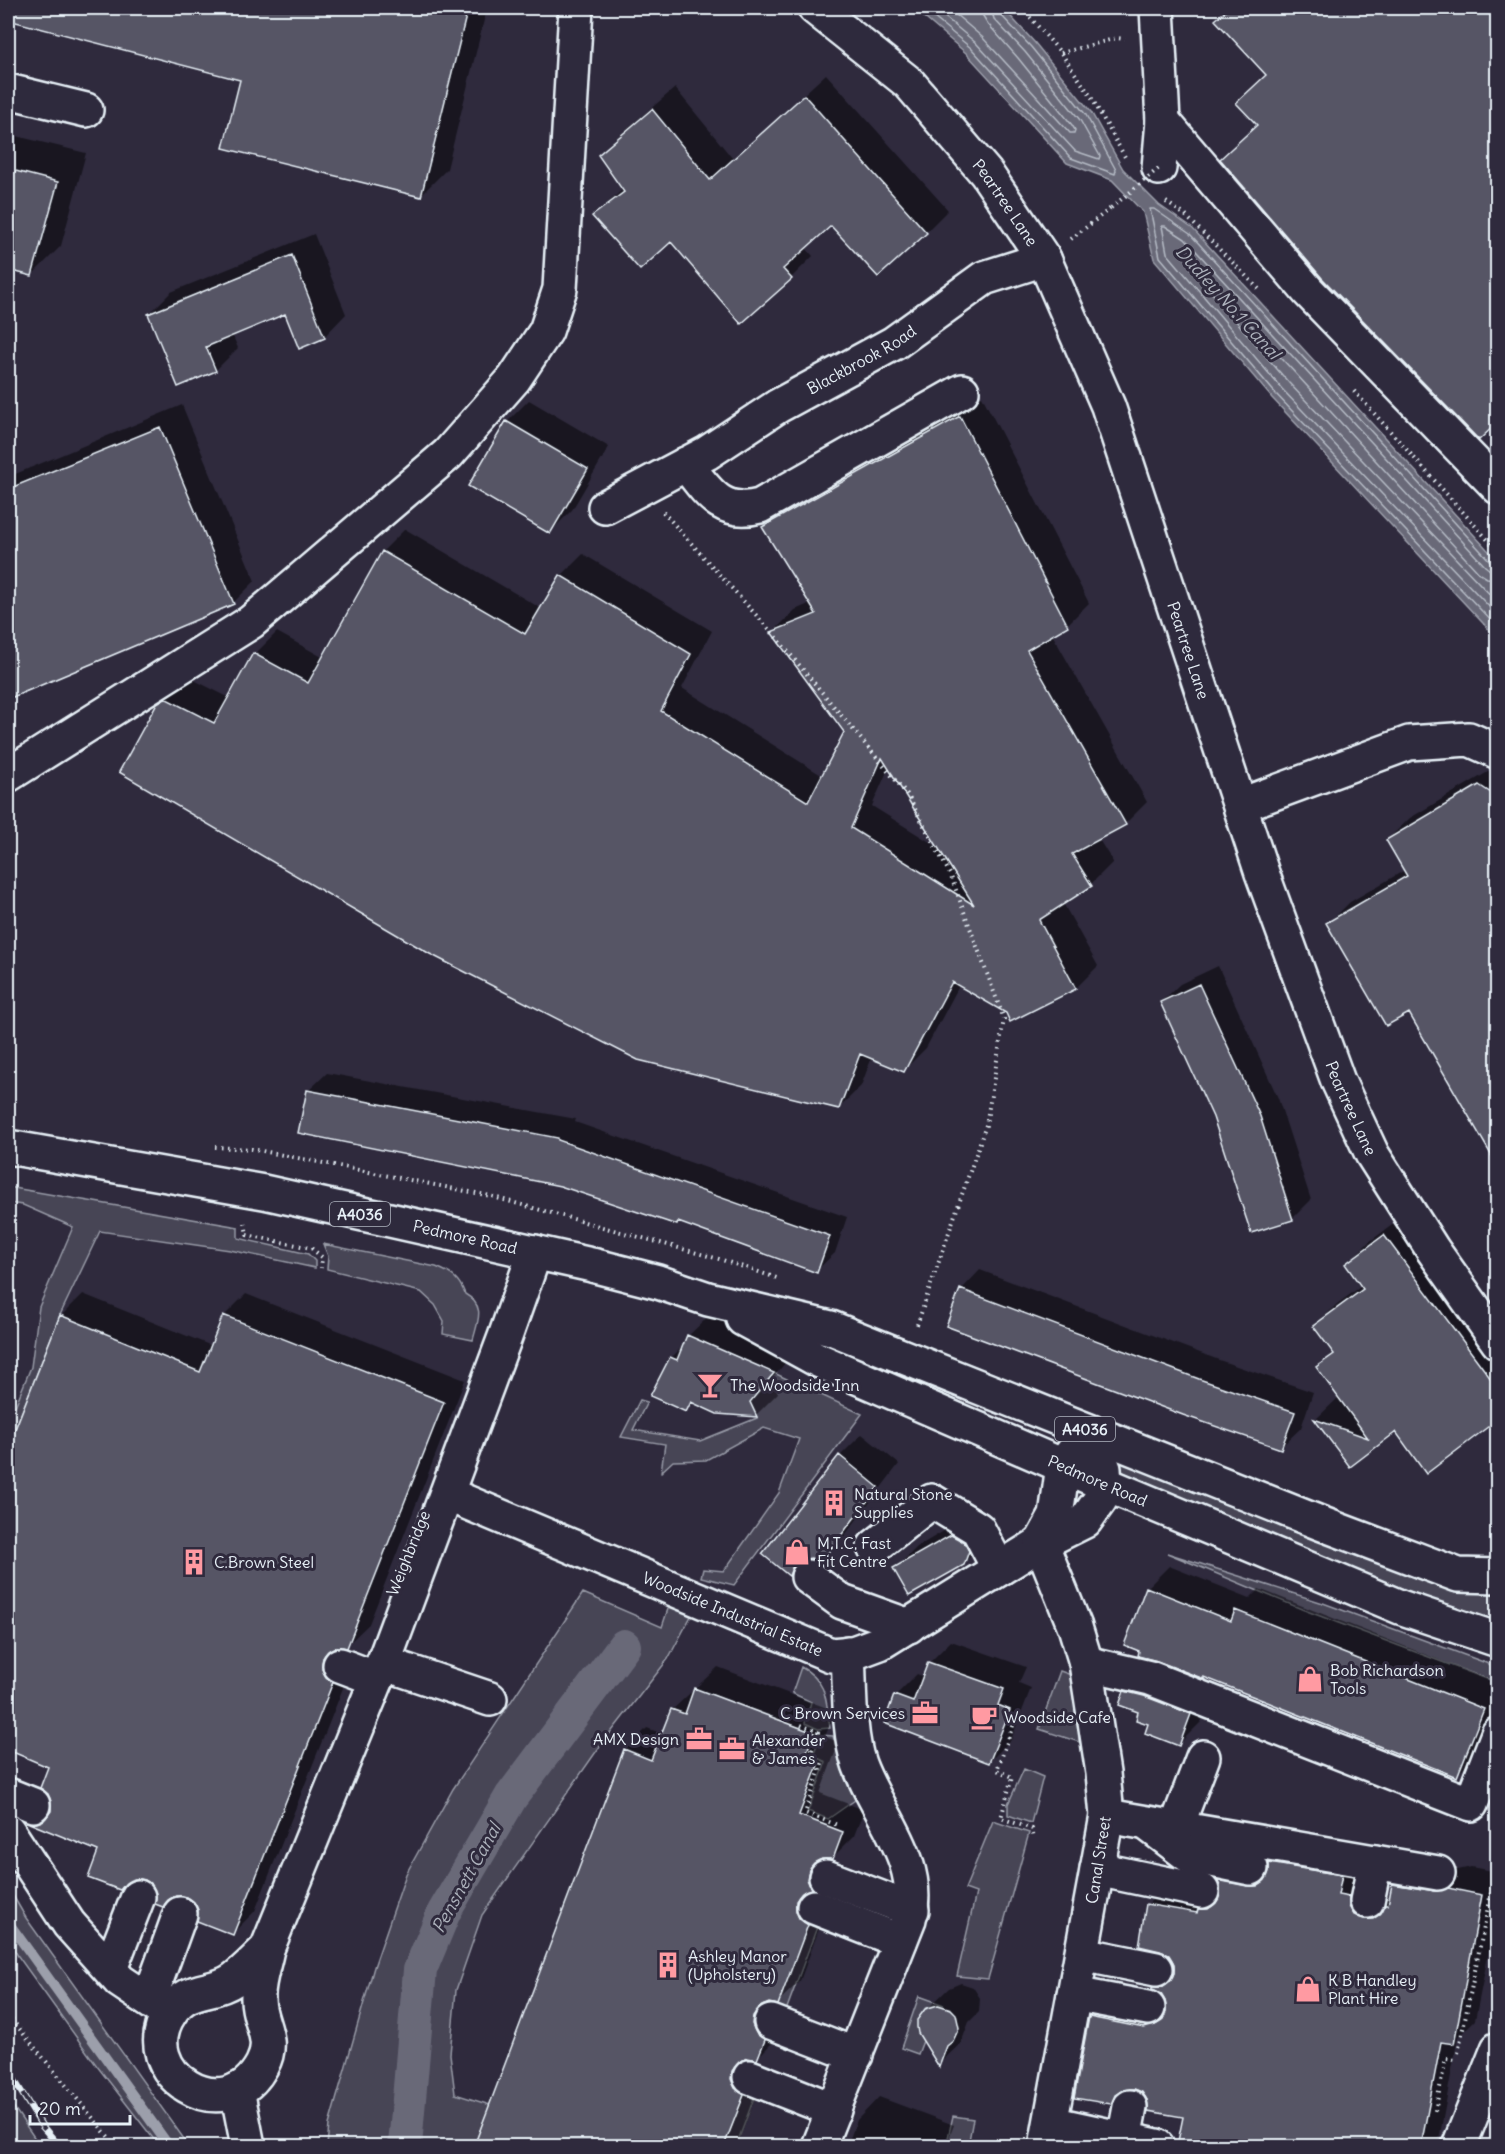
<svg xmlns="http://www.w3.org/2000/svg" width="1505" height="2154" font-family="Delius,sans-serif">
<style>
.green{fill:#464455;stroke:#979aa6;stroke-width:1.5}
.water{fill:#696978;stroke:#9c9fab;stroke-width:1.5}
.shadow{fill:#0007;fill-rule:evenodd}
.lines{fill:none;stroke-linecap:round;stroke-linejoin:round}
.shore{stroke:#b5bbc5;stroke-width:1.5}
.stream{stroke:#9c9fab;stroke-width:10}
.canal{stroke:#696978;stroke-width:34}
.building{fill:#575565;stroke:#e8f1f8;stroke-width:1.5;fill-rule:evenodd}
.minor-casing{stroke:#e8f1f8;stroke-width:38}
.highway-casing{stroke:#e8f1f8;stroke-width:38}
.path{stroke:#e8f1f8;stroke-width:4;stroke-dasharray:1.5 4.5;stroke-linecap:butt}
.minor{stroke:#2f2a3d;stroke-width:33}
.highway{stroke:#2f2a3d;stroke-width:33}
.rail-casing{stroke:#e8f1f8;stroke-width:7}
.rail{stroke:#2f2a3d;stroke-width:4.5;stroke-dasharray:14;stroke-linecap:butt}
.path-bridge{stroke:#e8f1f8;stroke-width:4;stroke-dasharray:1.5 4.5;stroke-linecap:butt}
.labels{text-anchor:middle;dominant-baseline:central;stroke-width:6;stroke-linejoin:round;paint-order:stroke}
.shield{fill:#2f2a3d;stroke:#b0b5c0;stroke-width:1.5}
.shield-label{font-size:15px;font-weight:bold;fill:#e8f1f8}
.street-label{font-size:16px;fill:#e8f1f8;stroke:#2f2a3d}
.poi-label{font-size:16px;fill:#e8f1f8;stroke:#2f2a3d;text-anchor:start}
.water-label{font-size:18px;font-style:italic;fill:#afb4be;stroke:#2f2a3d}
</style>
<rect width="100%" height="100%" fill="#2f2a3d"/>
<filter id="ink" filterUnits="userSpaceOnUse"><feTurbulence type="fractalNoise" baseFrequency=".0167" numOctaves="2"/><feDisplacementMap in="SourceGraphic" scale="12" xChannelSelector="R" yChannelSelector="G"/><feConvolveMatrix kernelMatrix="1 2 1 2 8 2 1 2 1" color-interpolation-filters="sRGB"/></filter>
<g filter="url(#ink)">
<path class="green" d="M8,1187l230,40v11l70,16 7,7v7l-85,-18 -130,-19 -40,84 -52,132v-38h6l17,-42 8,-60 34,-80 -50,-22 -15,-2z
M323,1244l113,23c15,6 23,11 29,27 21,12 13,26 8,46l-30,-6 1,-13 -9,-16 -14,-13 -94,-23 1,-13z
M774,1373l88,41 -128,171 -33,-8 2,-8 21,2 55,-78 20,-54 -35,-11 -58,32 -33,1 -12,11 4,-28 -44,-7 19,-37 7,2 -14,28 67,11 57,-23 -7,-16z
M1114,1460l9,1 335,125 39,9v26l-37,-10 -171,-67 -175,-76z
M1167,1553l156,50 163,60 11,8v10l-10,-2 -183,-69z
M583,1593l79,34 8,-24 21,13 -23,43 -70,90 -116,166 -26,75 -6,64 5,40 35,11 -16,41h-147l2,-21 45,-158 32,-93 47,-85z
M801,1667c27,15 25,33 29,61l-12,1 -13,-6 6,-21 -19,-9z
M1060,1671l14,5 5,66 -40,-13z
M820,1735l13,1 12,43 10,21 -27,19 -20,-8 18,-49 -13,-6z
M1024,1769l19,8 -12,46 -23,-8v-11z
M993,1821l36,12 -41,146 -31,-3 19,-83 -11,-4z
M8,1887l18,31 163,228h-30l-62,-80 -79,-110 -10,-17z
M808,1924l9,3 -34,92 -9,-4z
M919,1996l25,9c-22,-2 -33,17 -21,36l-5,13 -17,-6z
M747,2087l10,3 -21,56h-12z
M8,2099l32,47h-32z
M953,2116l20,3 -5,27h-22z"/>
<path class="water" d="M913,8h90l32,35 56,69 32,57 36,36 34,24 304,331v78l-225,-240 -118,-139 -11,-47 -31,-32 -45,-17 -101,-110z"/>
<path class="shadow" d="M8,8h479l-40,161 -26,26 -180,-116 -233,-61z
M1230,8h268v413l-19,17 -221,-314 9,-50 -50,-54z
M826,74l122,136 -22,22 -94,-8 -27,23 8,9 -22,22 -197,-62 29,-27 -23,-34 22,-22 53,-45 58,71z
M8,134l78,19 -25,93 -29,29 -24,-7z
M314,234l32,80 -22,23 -24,10 -14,-34 -54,21 6,14 -22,22 -67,-56 22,-22z
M982,396l107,207 -22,22 -15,9 95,168 -22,22 -27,14 15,24 -22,22 -28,19 35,63 -22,22 -66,32 -3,-8 -47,-28 -34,64 -22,22 -32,-13 -11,29 -22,22 -681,-404 30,-27 42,21 25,-44 22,-22 47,26 59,-107 22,-22 137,80 19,-33 22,-22 129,77 -30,57 141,88 23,-44 -73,-100 22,-22 16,-7 -47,-76 22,-22zM889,767l52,82 -69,-43z
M529,400l80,47 -37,63 -22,22 -43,-110z
M182,405l73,176 -22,22 -225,95v-221z
M1498,766v396l-89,-151 -81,-87 22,-22 55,-32 -18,-30 23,-22z
M1218,966l60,132 33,102 -18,18 -41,14 -38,-116 -53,-114 19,-18z
M327,1073l249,46 -1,3 272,95 -12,36 -19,18 -137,-50 -2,3 -369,-133z
M1407,1214l91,121v84l-71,52 -31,-41 -46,35 -34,-46 22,-21 4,2 -24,-33 16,-15 -19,-26 22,-22 26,-19 -16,-21 22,-22z
M980,1270l239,90 94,32 -12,36 -20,19 -320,-157z
M83,1294l129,52 12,-30 22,-22 219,86 -96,244 -23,22h-3l5,9 6,5 -99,251 -22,22 -33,-23 -5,-10 -8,-5 -29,-2 -5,-9 -53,-34 -69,-28 22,-21 -3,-35 -42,-17v-298l53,-135z
M711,1314l84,37 -23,28 6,14 -22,22 -39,-2 -23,-11 -8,8 -15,-52 14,-14 3,-8z
M862,1434l37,30 -57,75 -22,22 -9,-4 -5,1 -17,16 51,-118z
M974,1513l11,28 -22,23 -68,5 22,-22zM970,1544l2,1 -3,9h-3z
M1169,1566l81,32 9,-9 239,94v23l-19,47 -22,22 -310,-187z
M951,1641l75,26 -7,16 12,5 -20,52 -22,22 -94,-66 22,-22 7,3 5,-14z
M718,1667l117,44 -10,26 14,5 -19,51 44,17 -10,26 -22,22h-3l4,7 -16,23 4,8 8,6 -29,79 -23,22h-3l4,8 1,25 -22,22h-4l4,8 8,6 -28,74h-262l150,-396 22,-22 16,6 9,-24z
M1148,1670l64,22 -11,30 -22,22 -29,-20 -25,-32z
M1292,1842l71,12 13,39 11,5h4l2,-13 22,-22 43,7 13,-3 27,5v33l-23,115 -17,17 -19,103 -7,6h-254l7,-30 -36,-15 -5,-9 -11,-5 -7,1 -15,15 -21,-85 22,-22 55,11 -5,-14 -8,-5 21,-22 -27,-62 22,-22 48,9 4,-3 -4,-8 22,-21 31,6z
M961,1983l12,4 7,11 -1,14 -10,10 -8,21 -22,21 -13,-54 23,-22z
M879,2097l75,28 -8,21h-99l10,-26z"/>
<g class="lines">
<path class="shore" d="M922,8l49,40 100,110 44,16 1,-4 -30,-55 -55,-68 -31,-33 -1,-6
M934,8l42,35 99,108 24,8 1,-3 -20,-36 -55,-68 -31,-33 -3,-11
M948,8l34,29 88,96h4l1,-3 -3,-5 -54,-67 -30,-34 -5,-8 -1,-8
M1498,564l-8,-3 -300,-327 -36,-25h-4l10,48 116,137 222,234
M1498,571l-8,-1 -5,-4 -300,-327 -20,-13h-3l5,27 115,136 216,227
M1498,580l-11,-2 -8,-5 -285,-310h-4v4l99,116 209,220"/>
<path class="stream" d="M8,1922l161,224"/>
<path class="canal" d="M405,2146l15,-176 24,-58 67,-115 113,-151"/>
</g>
<path class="building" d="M8,8h460l-47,189 -198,-49 17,-68 -232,-60z
M1229,8h268v415l-18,17 -157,-162 -102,-119 37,-34 -21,-22 30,-28 -51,-55z
M804,95l123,138 -49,44 -47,-51 -48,43 9,10 -51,45 -70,-82 -31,28 -48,-54 32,-24 -26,-37 54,-46 58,71z
M8,169l50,13 -26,94 -24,-6z
M292,255l33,83 -26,11 -14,-35 -79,33 10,24 -38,16 -30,-73z
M960,416l108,210 -41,24 99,175 -54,29 20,32 -53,34 37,69 -66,33 -4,-9 -54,-31 -48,90 -44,-18 -21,55 -201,-49 -208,-106 -311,-182 38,-69 8,-5 49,25 39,-70 55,30 74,-132 143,83 35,-59 131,79 -30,57 147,91 36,-70 -73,-100 45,-18 -54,-87zM882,758l92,147 -123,-77z
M506,421l82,48 -38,65 -82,-48z
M160,427l74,177 -226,95v-210z
M1479,785l18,12v368l-88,-152 -23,13 -60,-103 81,-47 -21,-36z
M1199,984l61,132 33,104 -42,13 -38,-116 -53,-115z
M307,1090l251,48v2l272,96 -13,37 -139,-51 -1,3 -117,-39 -262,-53z
M1384,1235l113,152v33l-71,54 -30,-42 -46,35 -36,-48 54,19 -52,-71 18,-13 -21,-28 50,-37 -18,-25z
M960,1289l239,90 96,33 -14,37 -98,-34 -237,-89z
M60,1315l140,57 23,-57 221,87 -97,246 -11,-1 -8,4 -5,7 -1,11 4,8 7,5 -100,253 -36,-14 1,-11 -4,-8 -7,-5 -11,-1 -8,4 -5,7 -8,-3 1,-10 -4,-9 -7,-5 -10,-1 -9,4 -6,7 -32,-12 10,-27 -69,-28h7l8,-3 7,-9v-9l-3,-8 -8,-6 8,-21 -40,-17v-303z
M687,1335l87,38 -24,29 7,15 -40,-3 -26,-12 -5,10 -36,-16 20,-39 7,3z
M839,1455l39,32 -58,76 -9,-5 -11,2 -7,6 -4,10 -27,-22z
M951,1535l13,7 5,9 -5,14 -55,31 -16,-28z
M1146,1587l85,34 4,-11 249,99 -27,68 -253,-100v2l-47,-18 -19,-5 1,-5 -15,-6z
M928,1662l76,27 -6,16 12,5 -21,53 -105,-40 10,-28 19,7z
M694,1688l120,45 -10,26 14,6 -19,50 44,17 -10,27h-11l-8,4 -5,7 -2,9 4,10 -9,4 -6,8v9l3,8 9,7 -30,80 -9,-2 -9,4 -7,9 -1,8 4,9 9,7 -8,20 -9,-2 -9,4 -7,9 -1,8 4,9 9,7 -20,51h-250l150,-397 27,11 20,-51 14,5z
M1124,1691l20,5 47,18 -12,32 -34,-13 3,-9 -12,-4 2,-8 -19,-7z
M1269,1863l73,12 -4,20 11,2v9l5,9 10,4h9l8,-6 4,-8h3l4,-21 43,7 13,-3 34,7 -28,149 -13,-2 -20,104h-244l6,-29 -35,-6 -1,-11 -5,-8 -8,-3 -11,1 -8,5 -4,9 -37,-6 15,-81 55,11 11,-3 7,-4 4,-9 -1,-11 -4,-7 -9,-4v-3h10l8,-6 4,-8v-9l-5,-9 -9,-4 -21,-5 7,-42 51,9 1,-4h10l8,-6 4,-9v-8l-3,-6 30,6h10l8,-6 4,-9z
M938,2005l13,4 5,5 3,14 -6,13 -6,5 -8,21 -21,-34 -1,-6v-7l8,-11z"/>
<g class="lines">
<g class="minor-casing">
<g id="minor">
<path id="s1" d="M815,8l94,75 77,90 58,86 64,147 154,467 76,208 34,73 61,96 65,92"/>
<path d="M1157,8l6,113 -4,47"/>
<path d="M8,91l78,19"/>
<path d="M1163,121l145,170 190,196"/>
<path d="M686,464c22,28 35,52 74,42l202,-115"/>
<path id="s2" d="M605,507l102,-54 71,-47 116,-63 90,-65 60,-19"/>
<path d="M8,775l243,-153 197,-168 66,-75 32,-48 14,-42 16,-281"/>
<path d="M1241,805l168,-62 60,-4 29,13"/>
<path id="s3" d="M447,1494l384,161 22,-2 27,-10 161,-100 44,-22 15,-21 5,-16 -1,-15 -16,-38"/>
<path d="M1041,1543l34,84 11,36 17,110 4,43 -61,330"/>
<path d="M1041,1543l15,-27 7,-51 16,-21"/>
<path d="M874,1547l58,-46 46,28 21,40"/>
<path d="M808,1577l34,25 67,24"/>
<path d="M383,1663l107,36"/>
<path d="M1086,1663l64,15 321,126 27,-70"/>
<path d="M340,1665l37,14"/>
<path d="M8,1795l25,10"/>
<path d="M1107,1816l331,57"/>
<path d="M1150,1826l38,29 63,13"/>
<path d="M1176,1828l27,-71"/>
<path d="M8,1831l61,93 51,57 49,33"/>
<path d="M1097,1869l105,22"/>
<path d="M826,1877l86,33"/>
<path d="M1367,1901l8,-39"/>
<path d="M814,1907l86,34"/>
<path d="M267,1949c-11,10 -22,22 -34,31 -22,15 -45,5 -63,33 -39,58 55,120 92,52 14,-26 -4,-42 -4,-66 -1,-16 6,-34 9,-50l114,-280 124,-332 30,-85"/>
<path d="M1082,1954l74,15"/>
<path d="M110,1969l28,-72"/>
<path d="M1074,1994l74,14"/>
<path d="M149,2000l31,-86"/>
<path d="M771,2022l85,33"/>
<path d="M750,2077l84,33"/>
<path d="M237,2090l11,56"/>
<path d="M1051,2123l106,23"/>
<path d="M1124,2139l6,-32"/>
<path d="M819,2146l90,-227c15,-58 -32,-105 -50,-155 -11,-30 -9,-79 -11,-111"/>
<path d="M1459,2146l39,-97"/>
</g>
</g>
<g class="highway-casing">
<g id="highway">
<path id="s4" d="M8,1147l256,45 328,73 66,17 50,17 123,29 489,195 138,52 40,1"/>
<path id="s5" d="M743,1319l75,41 287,124 295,123 98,33"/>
</g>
</g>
<path class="path" d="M1022,8l39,45 29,42 35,62
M1061,53l56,-15 8,1
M1166,202l19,13 74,74
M1071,239l40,-31
M1354,391l144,160
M663,512l112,124 132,158 43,80 54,145 -18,106 -70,203
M215,1147l37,2 234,46 233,64 58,19
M245,1223l2,12 64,13 11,9 -1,11
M1015,1720l-18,50 15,7 -11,41 31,11 2,10
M801,1725l17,7 -9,26 13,5 -17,50 35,13
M8,2015l108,131
M1458,2053l40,-194
M1435,2111l11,-52 10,1"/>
<use href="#minor" class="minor"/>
<use href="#highway" class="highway"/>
<g class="rail-casing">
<path id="rail" d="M8,2070l34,56 17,20"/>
</g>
<use href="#rail" class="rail"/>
<path class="path-bridge" d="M1111,208l48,-40"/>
</g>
</g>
<defs>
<g id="bar-bare" transform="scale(2.07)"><path d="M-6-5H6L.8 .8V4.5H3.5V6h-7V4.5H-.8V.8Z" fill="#ff9aa2" stroke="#2f2a3d" stroke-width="2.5" paint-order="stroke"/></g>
<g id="building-bare" transform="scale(2.07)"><path d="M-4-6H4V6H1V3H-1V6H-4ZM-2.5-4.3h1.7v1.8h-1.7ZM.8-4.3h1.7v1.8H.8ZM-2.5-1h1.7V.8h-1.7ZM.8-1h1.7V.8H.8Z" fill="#ff9aa2" stroke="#2f2a3d" stroke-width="2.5" paint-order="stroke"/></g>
<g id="shop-bare" transform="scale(2.07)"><path d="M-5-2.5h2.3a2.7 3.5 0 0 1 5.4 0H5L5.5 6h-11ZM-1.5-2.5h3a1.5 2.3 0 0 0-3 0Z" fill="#ff9aa2" stroke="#2f2a3d" stroke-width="2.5" paint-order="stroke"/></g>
<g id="office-bare" transform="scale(2.07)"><path d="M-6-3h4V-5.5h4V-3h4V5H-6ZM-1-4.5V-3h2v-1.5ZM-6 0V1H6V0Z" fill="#ff9aa2" stroke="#2f2a3d" stroke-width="2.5" paint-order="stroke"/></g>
<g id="cafe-bare" transform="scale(2.07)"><path d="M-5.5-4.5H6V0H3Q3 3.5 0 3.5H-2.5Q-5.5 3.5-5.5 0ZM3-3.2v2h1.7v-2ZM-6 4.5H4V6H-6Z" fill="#ff9aa2" stroke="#2f2a3d" stroke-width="2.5" paint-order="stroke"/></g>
</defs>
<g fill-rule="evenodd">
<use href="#bar-bare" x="710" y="1385"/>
<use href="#building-bare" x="834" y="1503"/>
<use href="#shop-bare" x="797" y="1552"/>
<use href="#building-bare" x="194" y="1562"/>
<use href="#shop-bare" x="1310" y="1679"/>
<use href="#office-bare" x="925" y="1713"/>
<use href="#cafe-bare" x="984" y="1717"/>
<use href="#office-bare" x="699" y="1739"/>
<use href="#office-bare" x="732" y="1749"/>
<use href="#building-bare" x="668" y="1965"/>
<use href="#shop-bare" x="1308" y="1989"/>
</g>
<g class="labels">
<g class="shield">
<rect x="330" y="1202" width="60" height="24" rx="4.5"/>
<rect x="1055" y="1417" width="60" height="24" rx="4.5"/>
</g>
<g class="shield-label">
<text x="360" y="1214">A4036</text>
<text x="1085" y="1429">A4036</text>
</g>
<g class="street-label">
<text stroke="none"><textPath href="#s1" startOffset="274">Peartree Lane</textPath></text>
<text stroke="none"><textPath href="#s2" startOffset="296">Blackbrook Road</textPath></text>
<text stroke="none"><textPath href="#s1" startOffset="760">Peartree Lane</textPath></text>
<text stroke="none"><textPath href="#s1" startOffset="1246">Peartree Lane</textPath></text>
<text stroke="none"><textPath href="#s4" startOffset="466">Pedmore Road</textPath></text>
<text stroke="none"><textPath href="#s5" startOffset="390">Pedmore Road</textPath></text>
<text transform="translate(408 1553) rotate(-68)">Weighbridge</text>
<text stroke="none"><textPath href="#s3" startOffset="310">Woodside Industrial Estate</textPath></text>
<text transform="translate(1098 1860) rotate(-81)">Canal Street</text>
</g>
<g class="poi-label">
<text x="730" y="1385">The Woodside Inn</text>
<text x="854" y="1494">Natural Stone<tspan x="854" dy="18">Supplies</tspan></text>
<text x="817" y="1543">M.T.C. Fast<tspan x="817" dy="18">Fit Centre</tspan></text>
<text x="214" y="1562">C.Brown Steel</text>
<text x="1330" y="1670">Bob Richardson<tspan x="1330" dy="18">Tools</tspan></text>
<text x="905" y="1713" text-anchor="end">C Brown Services</text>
<text x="1004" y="1717">Woodside Cafe</text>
<text x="679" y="1739" text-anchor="end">AMX Design</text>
<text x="752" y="1740">Alexander<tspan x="752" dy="18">&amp; James</tspan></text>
<text x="688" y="1956">Ashley Manor<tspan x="688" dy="18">(Upholstery)</tspan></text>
<text x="1328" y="1980">K B Handley<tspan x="1328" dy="18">Plant Hire</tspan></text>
</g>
<g class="water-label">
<text transform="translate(1228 302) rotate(48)">Dudley No.1 Canal</text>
<text transform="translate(466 1878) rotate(-61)">Pensnett Canal</text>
</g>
</g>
<rect width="1505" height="2154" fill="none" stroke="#2f2a3d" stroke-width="30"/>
<rect x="15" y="15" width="1475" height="2124" fill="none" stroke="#e8f1f8" stroke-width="2" filter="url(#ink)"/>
<path d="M30 2115v9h100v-9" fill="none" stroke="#e8f1f8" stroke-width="3"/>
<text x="39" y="2115" font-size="18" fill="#e8f1f8" stroke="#2f2a3d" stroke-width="4.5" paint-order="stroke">20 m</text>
</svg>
